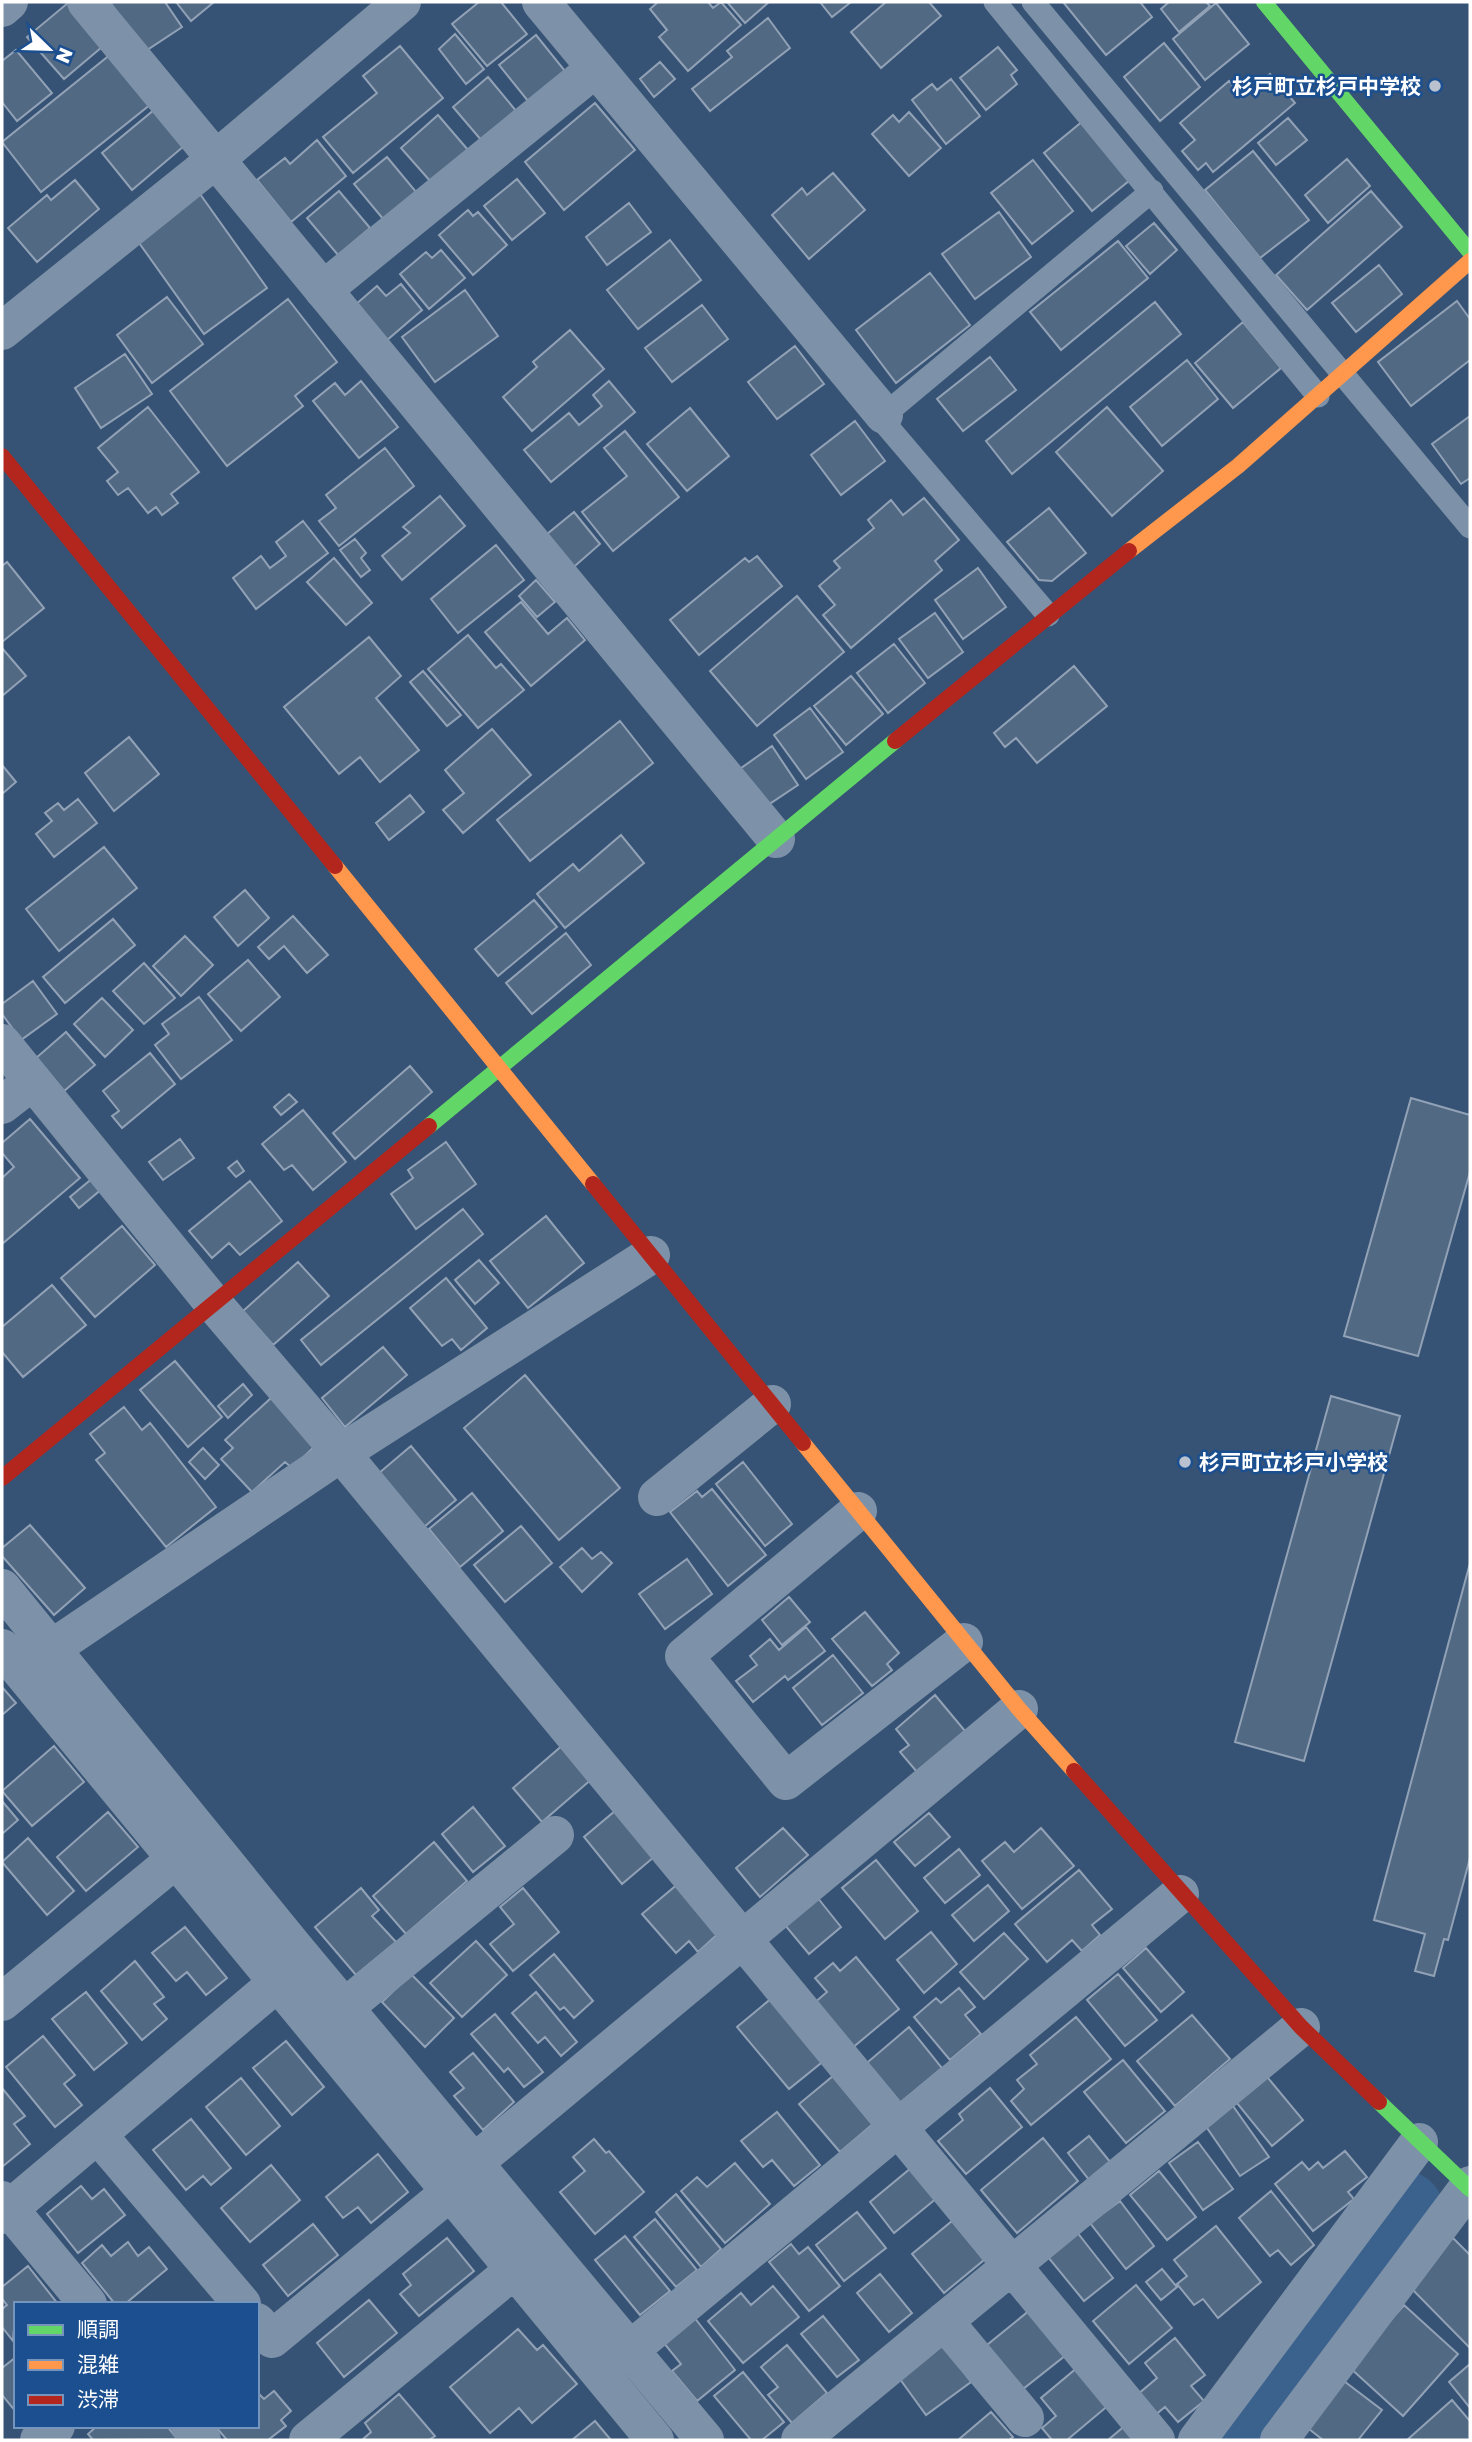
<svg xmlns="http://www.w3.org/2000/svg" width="1472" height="2442" font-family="'Golos Text','Noto Sans JP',sans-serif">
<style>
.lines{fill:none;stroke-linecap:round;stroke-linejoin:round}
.river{stroke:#3b618d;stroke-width:80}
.building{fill:#526984;stroke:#92a2b6;stroke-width:2}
.lane{stroke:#7d92a8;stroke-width:23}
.street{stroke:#7d92a8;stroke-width:38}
.fast{stroke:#63d668;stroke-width:16}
.slow{stroke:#ff974d;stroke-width:16}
.jam{stroke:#b3261e;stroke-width:16}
.poi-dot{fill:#b9c2ce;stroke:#1b4f8f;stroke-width:2.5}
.labels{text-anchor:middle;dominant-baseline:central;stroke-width:5;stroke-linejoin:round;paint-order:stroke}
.poi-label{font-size:21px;font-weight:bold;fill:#fff;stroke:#1b4f8f;text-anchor:end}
</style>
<rect width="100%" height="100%" fill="#365274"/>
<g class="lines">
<path class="river" d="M1234,2440l170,-229"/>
</g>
<path class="building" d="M69,2l39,40 -44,37 -37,-42z
M110,2h55l17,25 -38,25z
M176,2h38l-23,19z
M479,2h22l26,32 -40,32 -35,-42z
M658,2h50l5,6 8,-6 20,23 -53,46 -29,-34 8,-7 -17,-21z
M727,2h42l-24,21z
M820,2h31l-19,15z
M886,2h43l12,14 -60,52 -30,-36z
M1063,2h77l12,15 -46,38z
M1169,2h37l4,4 -31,26 -18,-23z
M1216,3l33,41 -44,36 -32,-41z
M768,18l22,30 -80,63 -18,-22 40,-32 -5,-6z
M455,34l29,35 -18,15 -27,-35z
M536,35l29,36 -37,30 -29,-36z
M1164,43l36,44 -40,34 -36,-44z
M400,46l43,52 -90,75 -30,-36 54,-44 -14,-17z
M998,47l19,23 -6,5 6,9 -31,26 -26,-32z
M16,50l36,43 -35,28 -15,-19v-41z
M111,54l40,50 -110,88 -39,-50z
M660,62l15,17 -21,18 -14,-18z
M1270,74l25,29 -82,69 -7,-9 -8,7 -16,-19 13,-11 -15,-17 49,-42 13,17z
M488,77l29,35 -35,29 -29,-34z
M951,79l29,37 -34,28 -34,-44 20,-16 5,6z
M595,103l40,47 -71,60 -39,-48z
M160,105l30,36 -58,49 -30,-37z
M909,112l32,36 -32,28 -37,-42 21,-19 6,7z
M438,115l30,35 -37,32 -30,-34z
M1288,118l19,22 -31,25 -18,-22z
M1083,121l47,59 -38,31 -48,-58z
M317,140l29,36 -55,46 -34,-42 28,-22 5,6z
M1253,151l56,69 -49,38 -55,-68z
M387,157l30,36 -33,27 -30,-36z
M1347,159l23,27 -42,37 -23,-28z
M1033,160l40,51 -41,33 -41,-51z
M833,173l32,37 -56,49 -37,-44 30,-27 5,7z
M517,179l28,34 -33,27 -28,-34z
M75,180l24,29 -62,53 -29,-34 39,-33 4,5z
M339,191l31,37 -32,27 -31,-37z
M1371,191l31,36 -95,83 -31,-35z
M200,194l67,94 -63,46 -67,-94z
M629,203l22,29 -44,33 -21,-28z
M468,210l5,6 5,-4 29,33 -34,30 -34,-40z
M999,212l32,45 -56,42 -33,-45z
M1154,223l23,27 -27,24 -24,-28z
M670,240l31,40 -63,49 -31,-39z
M1118,241l30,37 -87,72 -31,-38z
M441,250l24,28 -36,31 -29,-35 26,-22 6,6z
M1379,265l23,29 -46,38 -24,-29z
M930,273l40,52 -74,58 -40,-53z
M401,284l21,26 -36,31 -31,-36 22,-19 9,10z
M465,290l33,46 -63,46 -33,-45z
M167,297l36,47 -51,39 -35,-48z
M288,299l49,63 -42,34 8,10 -76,60 -57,-75z
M1457,301l13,18v41l-59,46 -33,-44z
M1155,302l26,32 -169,140 -26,-33z
M702,305l26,34 -56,43 -27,-34z
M1243,322l38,46 -48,40 -38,-45z
M570,330l34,39 -72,62 -29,-34 34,-30 -4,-5z
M795,346l29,38 -47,35 -29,-37z
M125,354l27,40 -51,34 -26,-40z
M990,357l26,33 -53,41 -26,-32z
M1187,360l31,39 -56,47 -32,-39z
M361,381l37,46 -39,31 -46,-57 22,-18 10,12z
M609,381l26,31 -84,70 -27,-32 45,-37 10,12 23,-19 -9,-11z
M148,407l51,65 -28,22 7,9 -16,12 -6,-8 -8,6 -20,-25 -10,7 -11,-14 11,-9 -20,-24z
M1107,407l56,64 -51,45 -56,-64z
M690,408l39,48 -42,35 -40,-47z
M1470,416v62l-9,6 -29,-40z
M855,421l30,40 -44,34 -30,-40z
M625,431l54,66 -66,54 -31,-39 45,-36 -23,-28z
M385,448l29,38 -75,60 -20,-25 17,-13 -10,-13z
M440,496l25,30 -63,54 -20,-24 28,-23 -7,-6z
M924,498l35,42 -24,21 7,9 -91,78 -28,-33 12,-10 -16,-19 21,-18 -6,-7 40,-33 -6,-8 23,-20 12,15z
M1049,508l37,45 -34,28 -13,-1 -32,-38z
M574,512l26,32 -32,28 -27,-33z
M303,521l25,32 -72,56 -23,-31 28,-22 9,12 16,-12 -10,-14z
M355,539l11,14 -5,5 9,12 -9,7 -21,-27z
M496,545l28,35 -66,53 -27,-34z
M757,556l25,30 -83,69 -29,-35 75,-62 4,4z
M334,558l38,45 -26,22 -39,-43z
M7,562l37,46 -42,34v-76z
M978,568l28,39 -43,32 -28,-39z
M536,580l19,22 -18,15 -18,-21z
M797,596l47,56 -87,74 -47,-55z
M521,602l27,32 19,-16 18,22 -54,46 -46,-54z
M935,613l28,39 -35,26 -29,-39z
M468,635l28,33 5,-4 23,26 -46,38 -50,-59z
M369,637l32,39 -25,22 43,52 -39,32 -20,-25 -21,17 -55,-67z
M894,644l31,39 -37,30 -31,-40z
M2,648l24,28 -24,20z
M1074,666l33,40 -70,57 -21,-25 -11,9 -11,-14z
M423,671l38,44 -14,11 -37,-44z
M851,676l32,38 -37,31 -32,-39z
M810,708l33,44 -37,27 -32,-44z
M620,721l33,42 -123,98 -33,-41z
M492,729l39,46 -68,58 -20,-23 21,-17 -19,-23z
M129,737l30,37 -45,37 -29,-38z
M772,746l26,39 -36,24 -25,-38z
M2,765l14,17 -14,12z
M410,795l14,17 -35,28 -13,-17z
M78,799l19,24 -43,34 -18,-23 16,-13 -7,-8 13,-10 6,7z
M621,835l23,28 -79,65 -28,-34 36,-30 6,7z
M104,847l33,41 -78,63 -33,-42z
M245,890l24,28 -31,28 -24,-29z
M534,900l23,27 -59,49 -23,-27z
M293,916l35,39 -21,18 -23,-27 -15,13 -11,-12z
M113,919l22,26 -70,58 -22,-26z
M566,933l25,32 -59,49 -26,-31z
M185,936l28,29 -32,31 -28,-30z
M248,960l32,37 -39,34 -33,-37z
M144,963l31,35 -31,26 -31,-33z
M33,981l24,33 -36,26 -19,-26v-10z
M199,997l33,43 -51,39 -26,-34 14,-11 -7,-10z
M102,998l31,32 -28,27 -31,-33z
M66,1032l29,33 -31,26 -28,-33z
M150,1053l25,31 -53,44 -10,-12 7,-5 -16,-20z
M410,1066l22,26 -77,67 -22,-26z
M289,1094l8,8 -16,13 -7,-8z
M1411,1098l59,17v57l-52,184 -74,-20z
M303,1110l43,52 -33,28 -21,-25 -8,5 -22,-26z
M30,1119l50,59 -78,66v-66l12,-11 -12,-14v-10z
M180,1139l14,19 -31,22 -14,-18z
M446,1142l30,42 -60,45 -25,-35 22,-16 -5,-8z
M237,1161l7,10 -8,6 -8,-9z
M94,1177l9,11 -24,20 -9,-11z
M250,1181l32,40 -42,34 -11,-12 -17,15 -23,-27z
M463,1209l20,25 -162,131 -20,-25z
M546,1216l38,47 -56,45 -38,-47z
M122,1226l33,39 -60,52 -34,-39z
M479,1260l20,23 -24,21 -20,-24z
M298,1262l31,34 -56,49 -30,-34z
M446,1278l41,50 -26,22 -9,-11 -10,7 -32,-38z
M52,1285l34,40 -63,52 -21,-25v-25z
M383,1347l24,28 -62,52 -23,-29z
M175,1361l47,56 -34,30 -48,-57z
M525,1375l95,113 -61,52 -95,-112z
M243,1384l9,11 -24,23 -10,-12z
M1331,1396l69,20 -96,345 -69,-19z
M271,1398l44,48 -23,22 -7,-6 -33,30 -31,-33 12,-11 -8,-8z
M124,1407l18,23 8,-7 66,84 -50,40 -70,-87 9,-7 -15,-19z
M411,1446l45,54 -32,27 -45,-54z
M203,1448l16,17 -14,14 -16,-17z
M743,1462l49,62 -27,22 -49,-62z
M712,1489l54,66 -38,31 -58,-74 27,-21 5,6z
M472,1493l31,38 -43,36 -31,-38z
M30,1525l55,63 -31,27 -52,-59v-8z
M521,1526l31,37 -47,39 -31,-37z
M582,1548l10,11 9,-7 11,11 -30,29 -22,-25z
M687,1559l25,35 -47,35 -26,-35z
M1470,1563v295l-22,82 -4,-1 -10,37 -19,-5 10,-37 -51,-14z
M789,1597l21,25 -28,23 -20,-25z
M865,1612l34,41 -12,11 5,6 -20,16 -40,-47z
M806,1627l19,24 -37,29 -3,-4 -32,26 -17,-21 21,-16 -7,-9 20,-17 9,11z
M833,1655l30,38 -41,32 -29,-37z
M2,1687l14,16 -14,12z
M935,1695l30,36 -48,41 -17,-20 9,-7 -13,-16z
M564,1744l29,34 -51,44 -29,-34z
M54,1746l30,36 -52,44 -30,-35z
M2,1801l16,19 -16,14z
M473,1807l32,39 -32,26 -31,-38z
M615,1811l39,46 -32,27 -38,-47z
M108,1812l30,35 -52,44 -29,-34z
M929,1813l21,24 -35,29 -21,-24z
M783,1828l25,27 -48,42 -24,-29z
M1041,1828l33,38 -52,43 -40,-48 23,-19 9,10z
M28,1838l46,53 -27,24 -45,-53z
M434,1842l33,39 -61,53 -33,-38z
M959,1849l21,26 -35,28 -21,-25z
M876,1860l42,51 -33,28 -43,-51z
M1079,1870l33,39 -20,16 8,10 -18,16 -10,-11 -25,22 -32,-38z
M679,1883l41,49 -22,20 -9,-11 -13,12 -34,-39z
M988,1885l21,26 -35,30 -22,-26z
M361,1888l18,22 -7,6 24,26 -40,33 -41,-48z
M523,1888l36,44 -46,39 -23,-27 24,-20 -14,-17z
M817,1897l24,30 -32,27 -25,-30z
M185,1927l42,51 -21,17 -19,-23 -11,9 -24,-28z
M931,1932l26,32 -33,29 -27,-33z
M1004,1933l24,26 -44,40 -24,-27z
M476,1941l31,34 -45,42 -32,-34z
M1146,1948l38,44 -23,20 -38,-44z
M554,1954l39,47 -19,17 -10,-11 -4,3 -30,-35z
M856,1957l43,52 -48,40 -38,-45 14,-12 -12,-14 18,-15 7,8z
M135,1961l29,36 -10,7 13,15 -25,21 -41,-49z
M411,1974l43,44 -29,29 -43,-45z
M1118,1974l39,46 -32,26 -38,-46z
M959,1988l16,19 -10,8 16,19 -31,26 -36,-43 22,-19 5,5z
M86,1992l41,51 -33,27 -42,-51z
M536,1992l41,50 -16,14 -16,-19 -7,6 -26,-30z
M773,1997l53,62 -37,30 -52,-62z
M495,2014l48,58 -19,15 -16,-19 -4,4 -33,-38z
M1192,2015l38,44 -55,47 -38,-45z
M1076,2017l35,42 -80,66 -20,-24 13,-12 -7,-9 20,-16 -7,-9z
M909,2027l33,41 -47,39 -33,-40z
M43,2036l32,39 -11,9 18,21 -27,22 -49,-60z
M286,2041l38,46 -32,28 -39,-47z
M473,2053l41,49 -31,28 -29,-34 10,-8 -14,-16z
M1123,2060l42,51 -39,32 -42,-51z
M1263,2072l40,48 -31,26 -40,-49z
M833,2076l40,48 -33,28 -41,-48z
M241,2078l39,48 -34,29 -40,-48z
M2,2088l23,28 -11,8 16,20 -28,23z
M990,2088l32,39 -56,47 -28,-33 25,-21 -4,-6z
M1233,2106l36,51 -29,19 -35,-51z
M777,2112l43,53 -26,21 -22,-26 -9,7 -22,-26z
M191,2119l40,49 -20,17 -8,-9 -17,14 -33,-40z
M1089,2136l22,27 -21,18 -22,-28z
M1043,2138l35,43 -61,52 -36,-43z
M594,2139l12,14 3,-2 35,41 -49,42 -35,-42 25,-21 -12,-14z
M1198,2142l35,47 -30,21 -34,-47z
M1345,2151l22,26 -19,15 6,7 -41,32 -38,-47 27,-22 7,8 9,-8 5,6z
M378,2154l30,38 -37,31 -13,-16 -15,11 -17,-21z
M735,2163l35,41 -45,39 -44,-52 16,-14 10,10z
M271,2165l29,35 -50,42 -29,-34z
M911,2168l26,30 -43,35 -24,-31z
M1159,2171l37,46 -29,23 -37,-45z
M81,2186l11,13 12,-10 21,26 -47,38 -31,-39z
M1271,2191l43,54 -23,20 -13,-15 -8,6 -31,-38z
M676,2194l45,55 -20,18 -45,-55z
M1120,2201l34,45 -28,23 -36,-46z
M857,2212l29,36 -42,33 -28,-36z
M655,2219l42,51 -21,17 -42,-50z
M952,2221l32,39 -40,33 -32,-39z
M313,2224l25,31 -50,41 -25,-31z
M1216,2226l45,56 -43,36 -15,-19 -9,6 -17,-21 10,-8 -13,-16z
M1073,2227l40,51 -29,23 -41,-50z
M625,2236l45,55 -30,24 -45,-55z
M447,2238l27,33 -55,45 -19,-22 11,-9 -8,-11z
M1453,2238l17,17v93l-63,-64z
M128,2242l10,14 11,-9 18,22 -42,35h-10l-33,-41 20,-18 9,11z
M791,2244l8,10 9,-7 32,39 -31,25 -40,-49z
M28,2266l30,38h-42l-3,37 -11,-14v-18l5,-4 -5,-6v-12z
M1162,2269l15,18 -16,13 -15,-18z
M880,2274l32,39 -23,19 -32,-39z
M1136,2285l36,43 -43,36 -36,-43z
M773,2286l26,31 -56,46 -35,-42 33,-28 10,12z
M369,2300l28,33 -53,44 -27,-34z
M1404,2305l54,49 -55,62 -54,-49z
M1030,2310l36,45 -43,34 -36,-44z
M823,2316l36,44 -22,17 -36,-43z
M694,2317l41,53 -38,31 -25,-30 9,-7 -18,-22z
M518,2329l19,21 6,-5 34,39 -45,39 -13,-15 -29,25 -40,-46z
M1175,2338l30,37 -14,11 13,15 -26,21 -13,-15 -11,9 -17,-21 20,-17 -12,-15z
M942,2342l29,40 -45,33 -29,-40z
M787,2345l40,48 -35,30 -24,-28 10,-8 -17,-20z
M16,2357v55l-14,-17v-27z
M1470,2364v44l-21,-26z
M1078,2367l32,37 -43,36h-15l-10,-12 14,-12 -15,-18z
M743,2372l41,50 -22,18h-11l-37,-44z
M1336,2375l46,35 -24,30h-35l-24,-19z
M274,2391l17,20 -10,9 5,6 -18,14h-41l-12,-14h42v-34l7,7z
M399,2394l36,42 -6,4h-67l9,-8 -6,-9z
M1452,2400l18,21v19h-63z
M991,2412l22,25 -4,3h-51z
M595,2421l16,19h-39z
M1127,2424l14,16h-33z
M97,2426h70l10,13 -84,1 -5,-6z"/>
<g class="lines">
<path class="lane" d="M995,2l323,394
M1033,2l437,525
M1048,615l-161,-189 -3,-11 268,-224"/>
<path class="street" d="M86,2l690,837
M541,2l343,413
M2,8l7,-6
M323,290l273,-222
M2,331l213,-171 187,-158
M2,1043l211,260 128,150 815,987
M2,1105l31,-24
M657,1497l115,-93
M858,1511l-174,145 102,125 178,-139
M2,1588l291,358 412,494
M2,1648l653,792
M51,1649l290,-196 310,-198
M2,2002l174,-143
M344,2008l211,-173
M98,2135l144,169
M474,2163l545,-454
M2,2200l86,104
M2,2215l275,-232
M944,2321l81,97
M257,2322l15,17 178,-147
M630,2350l550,-456
M190,2426l12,14
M39,2440l17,-14
M308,2440l206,-170
M800,2440l501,-413
M1197,2440l222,-298
M1279,2440l191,-255"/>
<path class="fast" d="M1264,2l206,250
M429,1126l466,-385
M1379,2102l91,87"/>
<path class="slow" d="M1129,551l109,-85 232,-205
M335,866l258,318
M803,1443l216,266 55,62"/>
<path class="jam" d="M2,456l333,410
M895,741l234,-190
M593,1184l210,259
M2,1478l427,-352
M1074,1771l227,256 78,75"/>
</g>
<g class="poi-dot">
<circle cx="1435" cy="86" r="7"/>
<circle cx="1185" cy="1462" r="7"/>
</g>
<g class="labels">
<g class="poi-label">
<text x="1421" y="86">杉戸町立杉戸中学校</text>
<text x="1199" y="1462" text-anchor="start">杉戸町立杉戸小学校</text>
</g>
</g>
<rect width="1472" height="2442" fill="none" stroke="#ffffff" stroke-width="7"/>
<rect x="14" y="2302" width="245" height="126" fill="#1b4f8f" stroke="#7695bc" stroke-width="2"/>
<rect x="28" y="2325" width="35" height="10" fill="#63d668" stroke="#7695bc" stroke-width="2"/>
<text x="77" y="2337" font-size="21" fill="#ffffff">順調</text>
<rect x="28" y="2360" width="35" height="10" fill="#ff974d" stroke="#7695bc" stroke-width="2"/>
<text x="77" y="2372" font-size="21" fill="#ffffff">混雑</text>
<rect x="28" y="2395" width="35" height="10" fill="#b3261e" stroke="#7695bc" stroke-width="2"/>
<text x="77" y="2407" font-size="21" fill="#ffffff">渋滞</text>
<g transform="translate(49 49) rotate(113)" stroke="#1b4f8f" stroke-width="5" paint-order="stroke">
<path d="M0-5L12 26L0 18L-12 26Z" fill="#ffffff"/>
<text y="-10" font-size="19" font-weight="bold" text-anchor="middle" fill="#ffffff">N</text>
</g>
</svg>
